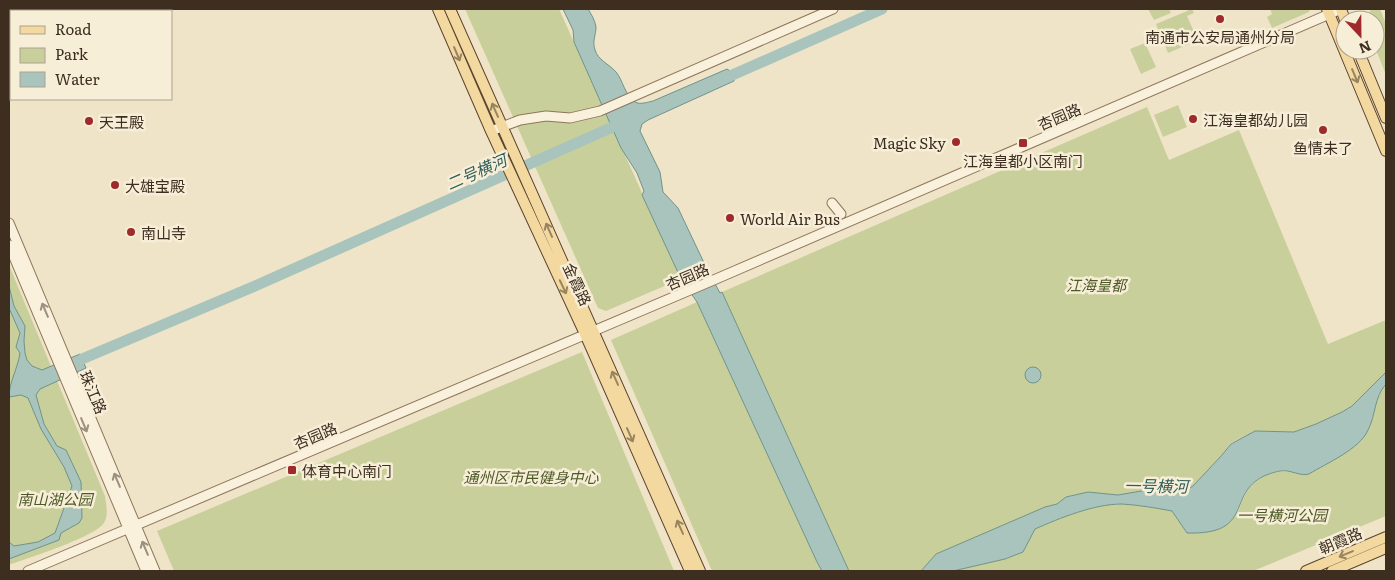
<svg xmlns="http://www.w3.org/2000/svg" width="1395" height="580" font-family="Literata,'Noto Sans SC',serif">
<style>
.green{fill:#c9cf9b}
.water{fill:#a9c4bc;stroke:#6f938a}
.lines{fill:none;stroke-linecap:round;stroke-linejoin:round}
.river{stroke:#a9c4bc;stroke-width:11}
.minor-casing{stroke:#8d765c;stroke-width:11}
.major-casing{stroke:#5b4430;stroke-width:12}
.minor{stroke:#faf1dc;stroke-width:9}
.major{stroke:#f3d9a0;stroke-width:10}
.oneway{stroke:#988460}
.oneway2{stroke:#9c907e}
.poi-dot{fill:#9e2a2b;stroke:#f7eed8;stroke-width:2}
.labels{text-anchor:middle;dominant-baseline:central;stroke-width:5;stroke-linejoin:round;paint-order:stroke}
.poi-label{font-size:15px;fill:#3d2e20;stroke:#f7eed8;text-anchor:start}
.street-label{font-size:15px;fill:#3d2e20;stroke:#f7eed8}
.park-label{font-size:15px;font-style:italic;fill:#4d5a26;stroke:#f7eed8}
.water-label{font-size:16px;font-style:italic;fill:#2f5d5a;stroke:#f7eed8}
</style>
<rect width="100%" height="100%" fill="#f0e4c8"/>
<path class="green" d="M465,9h94l122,270 -75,32 -8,-3z
M1148,9h21l2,4 -17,7z
M1192,9l2,4 -7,3 9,20 7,-2 1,4 -36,15 -12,-29z
M1270,9h40l-1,3 -37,16 -5,-11 5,-3z
M1371,9h9l6,15v51l-11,-28v-27h-9z
M1145,43l11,24 -15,7 -11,-25z
M1178,105l9,22 -24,10 -9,-22z
M1147,107l22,53 70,-30 89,214 58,-24v52l-34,34 -10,6 -26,12 -22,8 -39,-1 -24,12 -9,12 -29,31 -10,6 -10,1 -13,-2 -42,4 -30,-3 -22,5 -9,7 -12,3 -109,47 -15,17h-72l-127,-279z
M9,265l96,231c1,8 4,19 -1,27 -9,14 -76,35 -95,42z
M697,302l120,260 5,9h-110l-101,-231z
M582,352l92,219h-500l-17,-40z
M1386,384v132l-133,55h-300l52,-12 17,-7 13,-23c25,-11 59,-25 87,-25 17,1 34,4 50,7l15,22 51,-21c2,-6 5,-13 8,-19 8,-16 29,-24 46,-21l81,-54c2,-13 4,-24 13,-34z"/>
<path class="water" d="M563,9h25c3,5 7,11 8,18 0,8 -4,14 -1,23 3,10 14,14 21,22 7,8 9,24 19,30 5,3 13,0 18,-1l74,-32 8,5 -1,7 -86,39 -6,4 -2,7 20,41 3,20 15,16 29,61 13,24 2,-1 127,279h-27l-5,-9 -120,-260 -16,-23 -39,-84 2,-4 -7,-18 -16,-25 -47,-106 -1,-12z
M9,286l5,20 11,20 -1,15 1,12 2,7 5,6 10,4 38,-16 6,14 -46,21 -4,6 8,29 13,22 9,4 15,32 1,36 -3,5 -18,10 -2,7 -50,19v-17l5,4 24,-4 17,-9 17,-47 -8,-19 -23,-38 -13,-31 -7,-3 -12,2c0,-15 9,-29 11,-44l-4,-6 4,-14 -11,-25z
M1025 375a8 8 0 1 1 16 0a8 8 0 1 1-16 0Z
M1386,372v12c-12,13 -10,31 -18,46 -8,19 -41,33 -59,44 -8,2 -14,-2 -22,-3 -7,-1 -16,2 -23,5 -38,18 -9,59 -77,57l-15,-22c-16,-3 -33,-6 -50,-7 -28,0 -62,14 -87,25l-12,23 -18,7 -52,12h-32l15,-17 109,-47 12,-3 9,-7 22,-5 30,3 29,-5 26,3 10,-1 10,-6 29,-31 9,-11 24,-13 39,1 22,-8 26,-12 10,-6z"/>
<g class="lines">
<path class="river" d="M721,80l161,-71
M82,359l173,-73 371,-165"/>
<g class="minor-casing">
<path id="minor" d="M98,11l6,-2
M132,11l6,-2
M9,50l2,-1
M9,66l2,-1
M491,131l29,-11 26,-4 24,2 30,-7 233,-102
M832,203l9,11
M9,223l146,348
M9,245l137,326
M28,571l688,-292 625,-270"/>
</g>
<g class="major-casing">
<path id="major" d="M438,9l53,122 94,203 105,237
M450,9l250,562
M1327,9l59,142
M1341,9l4,11
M1358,50l28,68
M1306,571l80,-34
M1332,571l54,-23"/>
</g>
<use href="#minor" class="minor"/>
<use href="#major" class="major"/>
</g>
<defs><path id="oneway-shaft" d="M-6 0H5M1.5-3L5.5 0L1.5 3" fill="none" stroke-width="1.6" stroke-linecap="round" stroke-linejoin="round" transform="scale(1.25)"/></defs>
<g class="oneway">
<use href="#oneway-shaft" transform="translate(457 54) rotate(67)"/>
<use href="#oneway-shaft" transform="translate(1355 76) rotate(67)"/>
<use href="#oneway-shaft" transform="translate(495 110) rotate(-114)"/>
<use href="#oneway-shaft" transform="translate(549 230) rotate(-114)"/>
<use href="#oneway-shaft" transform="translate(563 287) rotate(65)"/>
<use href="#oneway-shaft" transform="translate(615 378) rotate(-114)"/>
<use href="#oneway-shaft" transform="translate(630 435) rotate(66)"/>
<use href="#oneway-shaft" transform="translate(680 527) rotate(-114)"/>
<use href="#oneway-shaft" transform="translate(1346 554) rotate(157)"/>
</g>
<g class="oneway2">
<use href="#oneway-shaft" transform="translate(45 310) rotate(-113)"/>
<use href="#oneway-shaft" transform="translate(84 425) rotate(67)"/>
<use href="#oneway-shaft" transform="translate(117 480) rotate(-113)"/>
<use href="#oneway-shaft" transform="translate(145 548) rotate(-113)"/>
</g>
<g class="poi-dot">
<circle cx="1220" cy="19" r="5"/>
<circle cx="1193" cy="119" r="5"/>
<circle cx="89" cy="121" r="5"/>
<circle cx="1323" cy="130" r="5"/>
<circle cx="956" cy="142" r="5"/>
<rect x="1018" y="138" width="10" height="10" rx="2.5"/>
<circle cx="115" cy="185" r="5"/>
<circle cx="730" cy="218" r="5"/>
<circle cx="131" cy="232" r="5"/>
<rect x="287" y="465" width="10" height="10" rx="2.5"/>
</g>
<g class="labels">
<g class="poi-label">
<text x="1220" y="36" text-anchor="middle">南通市公安局通州分局</text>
<text x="1203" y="119">江海皇都幼儿园</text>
<text x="99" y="121">天王殿</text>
<text x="946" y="142" text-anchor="end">Magic Sky</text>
<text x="1323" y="147" text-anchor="middle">鱼情未了</text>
<text x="1023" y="160" text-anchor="middle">江海皇都小区南门</text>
<text x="125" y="185">大雄宝殿</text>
<text x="740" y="218">World Air Bus</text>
<text x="141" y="232">南山寺</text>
<text x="302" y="470">体育中心南门</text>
</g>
<g class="street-label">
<text transform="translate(1059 116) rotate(-23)">杏园路</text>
<text transform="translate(687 276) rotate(-23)">杏园路</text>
<text transform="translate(578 284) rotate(65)">金霞路</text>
<text transform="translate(94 392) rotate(67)">珠江路</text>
<text transform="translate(315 435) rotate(-23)">杏园路</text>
<text transform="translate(1340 540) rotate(-23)">朝霞路</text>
</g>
<g class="park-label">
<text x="1096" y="284">江海皇都</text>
<text x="531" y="476">通州区市民健身中心</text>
<text x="55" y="498">南山湖公园</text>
<text x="1282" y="514">一号横河公园</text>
</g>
<g class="water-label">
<text transform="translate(476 171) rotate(-24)">二号横河</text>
<text transform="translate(1156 485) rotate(1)">一号横河</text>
</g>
</g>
<rect width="1395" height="580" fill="none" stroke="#3d2e20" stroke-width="20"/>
<rect x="10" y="10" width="162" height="90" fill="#f7eed8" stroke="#ada18e"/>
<rect x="20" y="26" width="25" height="8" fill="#f3d9a0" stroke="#ada18e"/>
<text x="55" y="35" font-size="15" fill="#3d2e20">Road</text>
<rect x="20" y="48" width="25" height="15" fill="#c9cf9b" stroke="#ada18e"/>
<text x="55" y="60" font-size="15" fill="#3d2e20">Park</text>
<rect x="20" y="72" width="25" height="15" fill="#a9c4bc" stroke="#ada18e"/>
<text x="55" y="85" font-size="15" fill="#3d2e20">Water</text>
<g transform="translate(1360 35) rotate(158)"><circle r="24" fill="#f7eed8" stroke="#ada18e"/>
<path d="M0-4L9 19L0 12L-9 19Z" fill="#9e2a2b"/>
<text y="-8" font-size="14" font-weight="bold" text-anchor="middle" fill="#3d2e20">N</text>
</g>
</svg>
